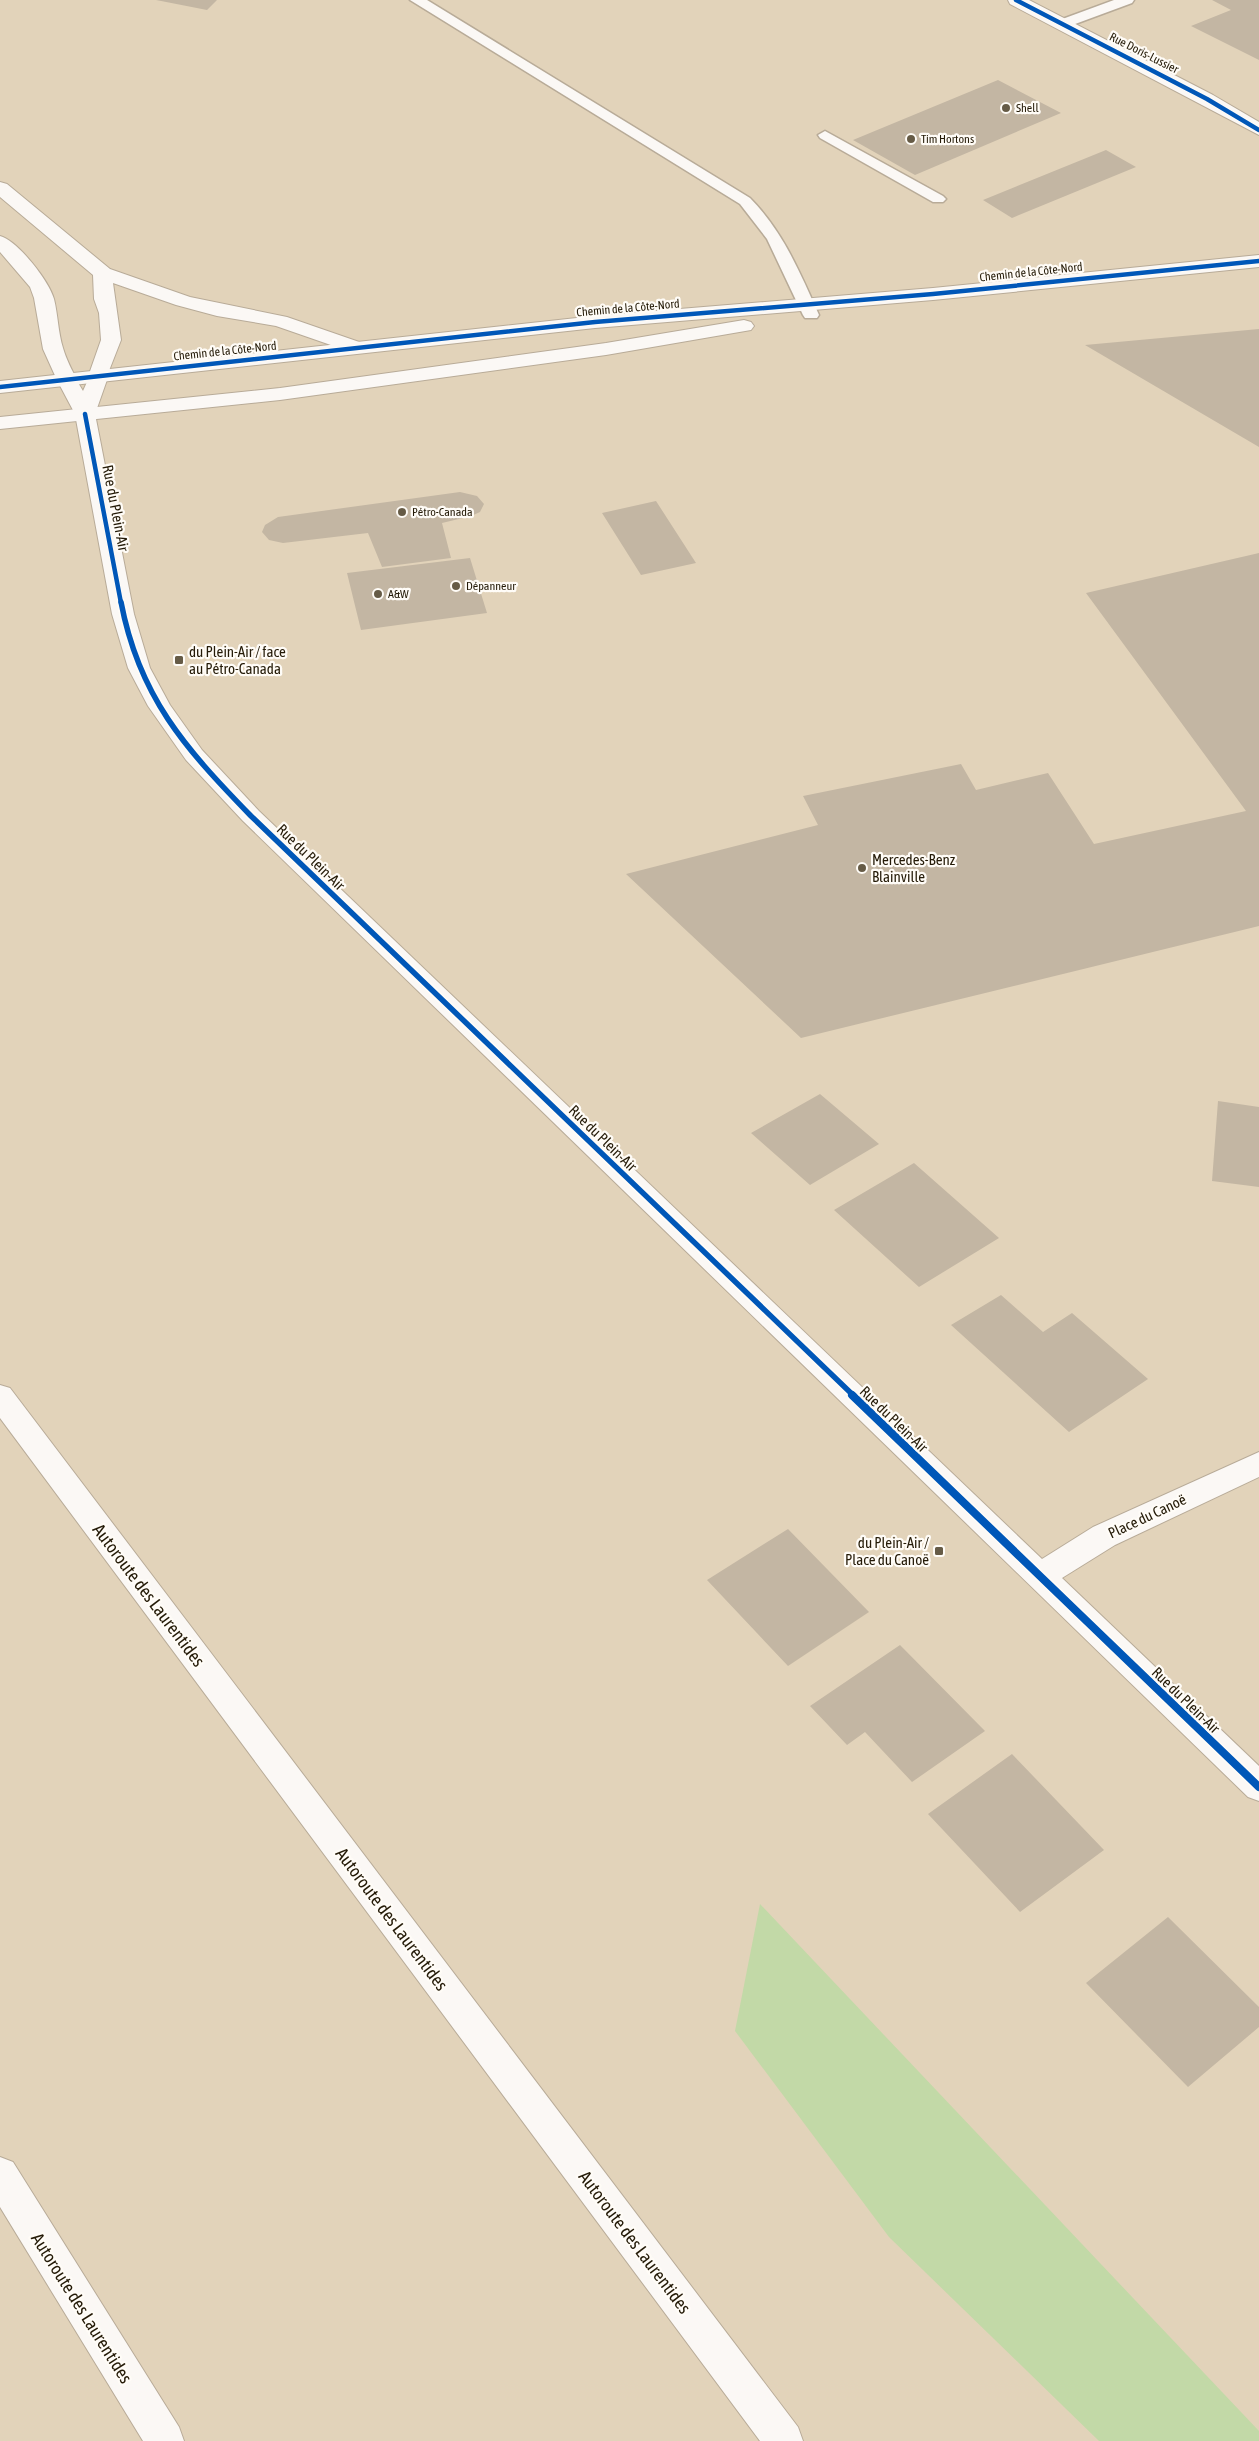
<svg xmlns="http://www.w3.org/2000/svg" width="1259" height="2441" font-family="'Asap Condensed',sans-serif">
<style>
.green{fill:#c2d9a7}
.building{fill:#c3b6a3}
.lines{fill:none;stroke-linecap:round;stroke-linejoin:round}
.lane-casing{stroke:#b8ab98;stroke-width:3}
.street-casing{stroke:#b8ab98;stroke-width:2}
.secondary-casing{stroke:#b8ab98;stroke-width:2}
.highway-casing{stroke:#b8ab98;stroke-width:2}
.lane{fill:#fbf8f5;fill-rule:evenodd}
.street{fill:#fbf8f5;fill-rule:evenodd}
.secondary{fill:#fbf8f5;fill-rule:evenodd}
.highway{fill:#fbf8f5;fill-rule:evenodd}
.cycleway-far2-casing{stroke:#fffcf7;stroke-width:6}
.cycleway-far1-casing{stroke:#fffcf7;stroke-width:9}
.cycleway-casing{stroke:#fffcf7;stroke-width:11}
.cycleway-far2{stroke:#0057b8;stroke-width:4.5}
.cycleway-far1{stroke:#0057b8;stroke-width:5.5}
.cycleway{stroke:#0057b8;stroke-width:8}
.poi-dot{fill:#665b46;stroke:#fffcf7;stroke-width:2}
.labels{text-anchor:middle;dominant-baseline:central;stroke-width:4.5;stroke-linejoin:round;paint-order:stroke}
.far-street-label{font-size:12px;fill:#241a07;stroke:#fffcf7}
.far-poi-label{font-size:12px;fill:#241a07;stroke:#fffcf7;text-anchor:start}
.street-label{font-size:15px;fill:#241a07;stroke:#fffcf7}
.poi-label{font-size:15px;fill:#241a07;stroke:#fffcf7;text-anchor:start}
.near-street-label{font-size:18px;fill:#241a07;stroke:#fffcf7}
</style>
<rect width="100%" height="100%" fill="#e2d3ba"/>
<path class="green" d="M760,1904l499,527v10h-160l-210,-204 -154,-206z"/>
<path class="building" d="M156,0h61l-10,10z
M1212,0h47v60l-68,-34 40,-16z
M998,80l63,33 -146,62 -62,-35z
M1106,150l30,17 -124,51 -29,-18z
M1259,329v118l-174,-102z
M460,492l17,4 7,8 -4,8 -9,4 -29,7 9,35 -69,9 -14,-34 -85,10 -14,-3 -7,-8 3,-7 13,-8z
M656,501l40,62 -55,12 -39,-62z
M1259,553v373l-458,112 -175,-164 192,-49 -15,-29 158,-32 15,26 72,-17 46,71 152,-33 -160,-218z
M470,558l17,55 -126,17 -14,-57z
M820,1094l59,50 -69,41 -59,-52z
M1218,1101l41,6v80l-47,-6z
M914,1163l85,75 -80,49 -85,-77z
M1001,1295l42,37 29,-19 76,66 -79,53 -118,-107z
M788,1529l81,83 -81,54 -81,-86z
M900,1645l85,86 -73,51 -47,-50 -18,13 -37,-39z
M1012,1754l92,96 -84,62 -92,-98z
M1168,1917l91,90v20l-71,60 -102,-104z"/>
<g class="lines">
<g class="lane-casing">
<path id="lane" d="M410,0h17l323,198c33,33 50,75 69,117l-2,3h-12l-2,-3 -36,-76 -27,-35z
M1114,0h20l-2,3 -65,24 -5,1 -7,-4 2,-3z
M825,131l118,65 3,3 -3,3h-10l-113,-64 -2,-3z"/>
</g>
<g class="street-casing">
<path id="street" d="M1008,0h21l184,95 46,27v13l-249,-131z
M98,371l7,2 3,4 -13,37 39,200 16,54 20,37 32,45 57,61 783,748 51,-32 166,-75v25l-144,68 -53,33 197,188v35l-11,-4 -1005,-976 -57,-61 -38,-54 -20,-38 -16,-54 -37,-200 -18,-34 3,-4 7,-2 7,2 9,15 8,-18z"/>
</g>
<g class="secondary-casing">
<path id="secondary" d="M1259,255v12l-326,33 -338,28 -595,65v-12l595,-65 338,-28z
M744,320l7,2 3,4 -3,4 -145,25 -326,45 -280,29v-12l280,-29 326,-45z"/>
</g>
<g class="highway-casing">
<path id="highway" d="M0,182l7,2 103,85 80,28 97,20 78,27 3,4 -3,4h-14l-75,-26 -59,-10 -41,-11 -63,-22 8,57 -16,41 -7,2 -7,-2 -3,-4 13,-37 -2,-27 -5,-14 -1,-24 -93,-78z
M0,236c18,5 49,45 54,63 4,16 4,33 9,49 3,11 9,22 14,32l-3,4 -7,2 -7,-2 -3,-4 -14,-31 -9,-51 -4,-11 -30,-35z
M0,1385l10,3 788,1039 5,14h-43l-760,-1023z
M0,2157l13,5 166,265 5,14h-41l-143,-234z"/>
</g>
<use href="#lane" class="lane"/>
<use href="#street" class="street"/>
<use href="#secondary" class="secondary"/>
<use href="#highway" class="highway"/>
<g class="cycleway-far2-casing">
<path id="cycleway-far2" d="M1016,0l191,99 52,31
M0,387l595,-65 338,-28 326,-33
M85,414l36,189"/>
</g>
<g class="cycleway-far1-casing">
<path id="cycleway-far1" d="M121,602c18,95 64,146 130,214l603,580"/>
</g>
<g class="cycleway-casing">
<path id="cycleway" d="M852,1395l407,392"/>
</g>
<use href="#cycleway-far2" class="cycleway-far2"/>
<use href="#cycleway-far1" class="cycleway-far1"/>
<use href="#cycleway" class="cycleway"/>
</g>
<g class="poi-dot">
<circle cx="1006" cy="108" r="5"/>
<circle cx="911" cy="139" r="5"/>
<circle cx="402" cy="512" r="5"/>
<circle cx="456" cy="586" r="5"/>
<circle cx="378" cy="594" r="5"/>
<rect x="174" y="655" width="10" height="10" rx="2.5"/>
<circle cx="862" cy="868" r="5"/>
<rect x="934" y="1546" width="10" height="10" rx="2.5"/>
</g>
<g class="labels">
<g class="far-street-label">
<text transform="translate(1144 53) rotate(27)">Rue Doris-Lussier</text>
<text transform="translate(1031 272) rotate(-6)">Chemin de la Côte-Nord</text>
<text transform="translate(628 308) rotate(-5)">Chemin de la Côte-Nord</text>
<text transform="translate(225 351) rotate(-6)">Chemin de la Côte-Nord</text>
</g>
<g class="far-poi-label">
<text x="1016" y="108">Shell</text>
<text x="921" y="139">Tim Hortons</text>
<text x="412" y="512">Pétro-Canada</text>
<text x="466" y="586">Dépanneur</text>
<text x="388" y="594">A&amp;W</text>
</g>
<g class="street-label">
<text transform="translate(116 508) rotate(79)">Rue du Plein-Air</text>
<text transform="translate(311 857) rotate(44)">Rue du Plein-Air</text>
<text transform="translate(603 1138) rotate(44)">Rue du Plein-Air</text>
<text transform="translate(894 1419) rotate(44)">Rue du Plein-Air</text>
<text transform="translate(1147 1516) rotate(-25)">Place du Canoë</text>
<text transform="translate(1186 1700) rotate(44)">Rue du Plein-Air</text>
</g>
<g class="poi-label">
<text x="189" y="651">du Plein-Air / face<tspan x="189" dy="17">au Pétro-Canada</tspan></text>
<text x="872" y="859">Mercedes-Benz<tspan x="872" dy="17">Blainville</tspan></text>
<text x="929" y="1542" text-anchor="end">du Plein-Air /<tspan x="929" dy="17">Place du Canoë</tspan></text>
</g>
<g class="near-street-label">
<text transform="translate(149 1595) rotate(53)">Autoroute des Laurentides</text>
<text transform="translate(392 1919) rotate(53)">Autoroute des Laurentides</text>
<text transform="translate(635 2242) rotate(53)">Autoroute des Laurentides</text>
<text transform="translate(82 2308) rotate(58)">Autoroute des Laurentides</text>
</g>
</g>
</svg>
